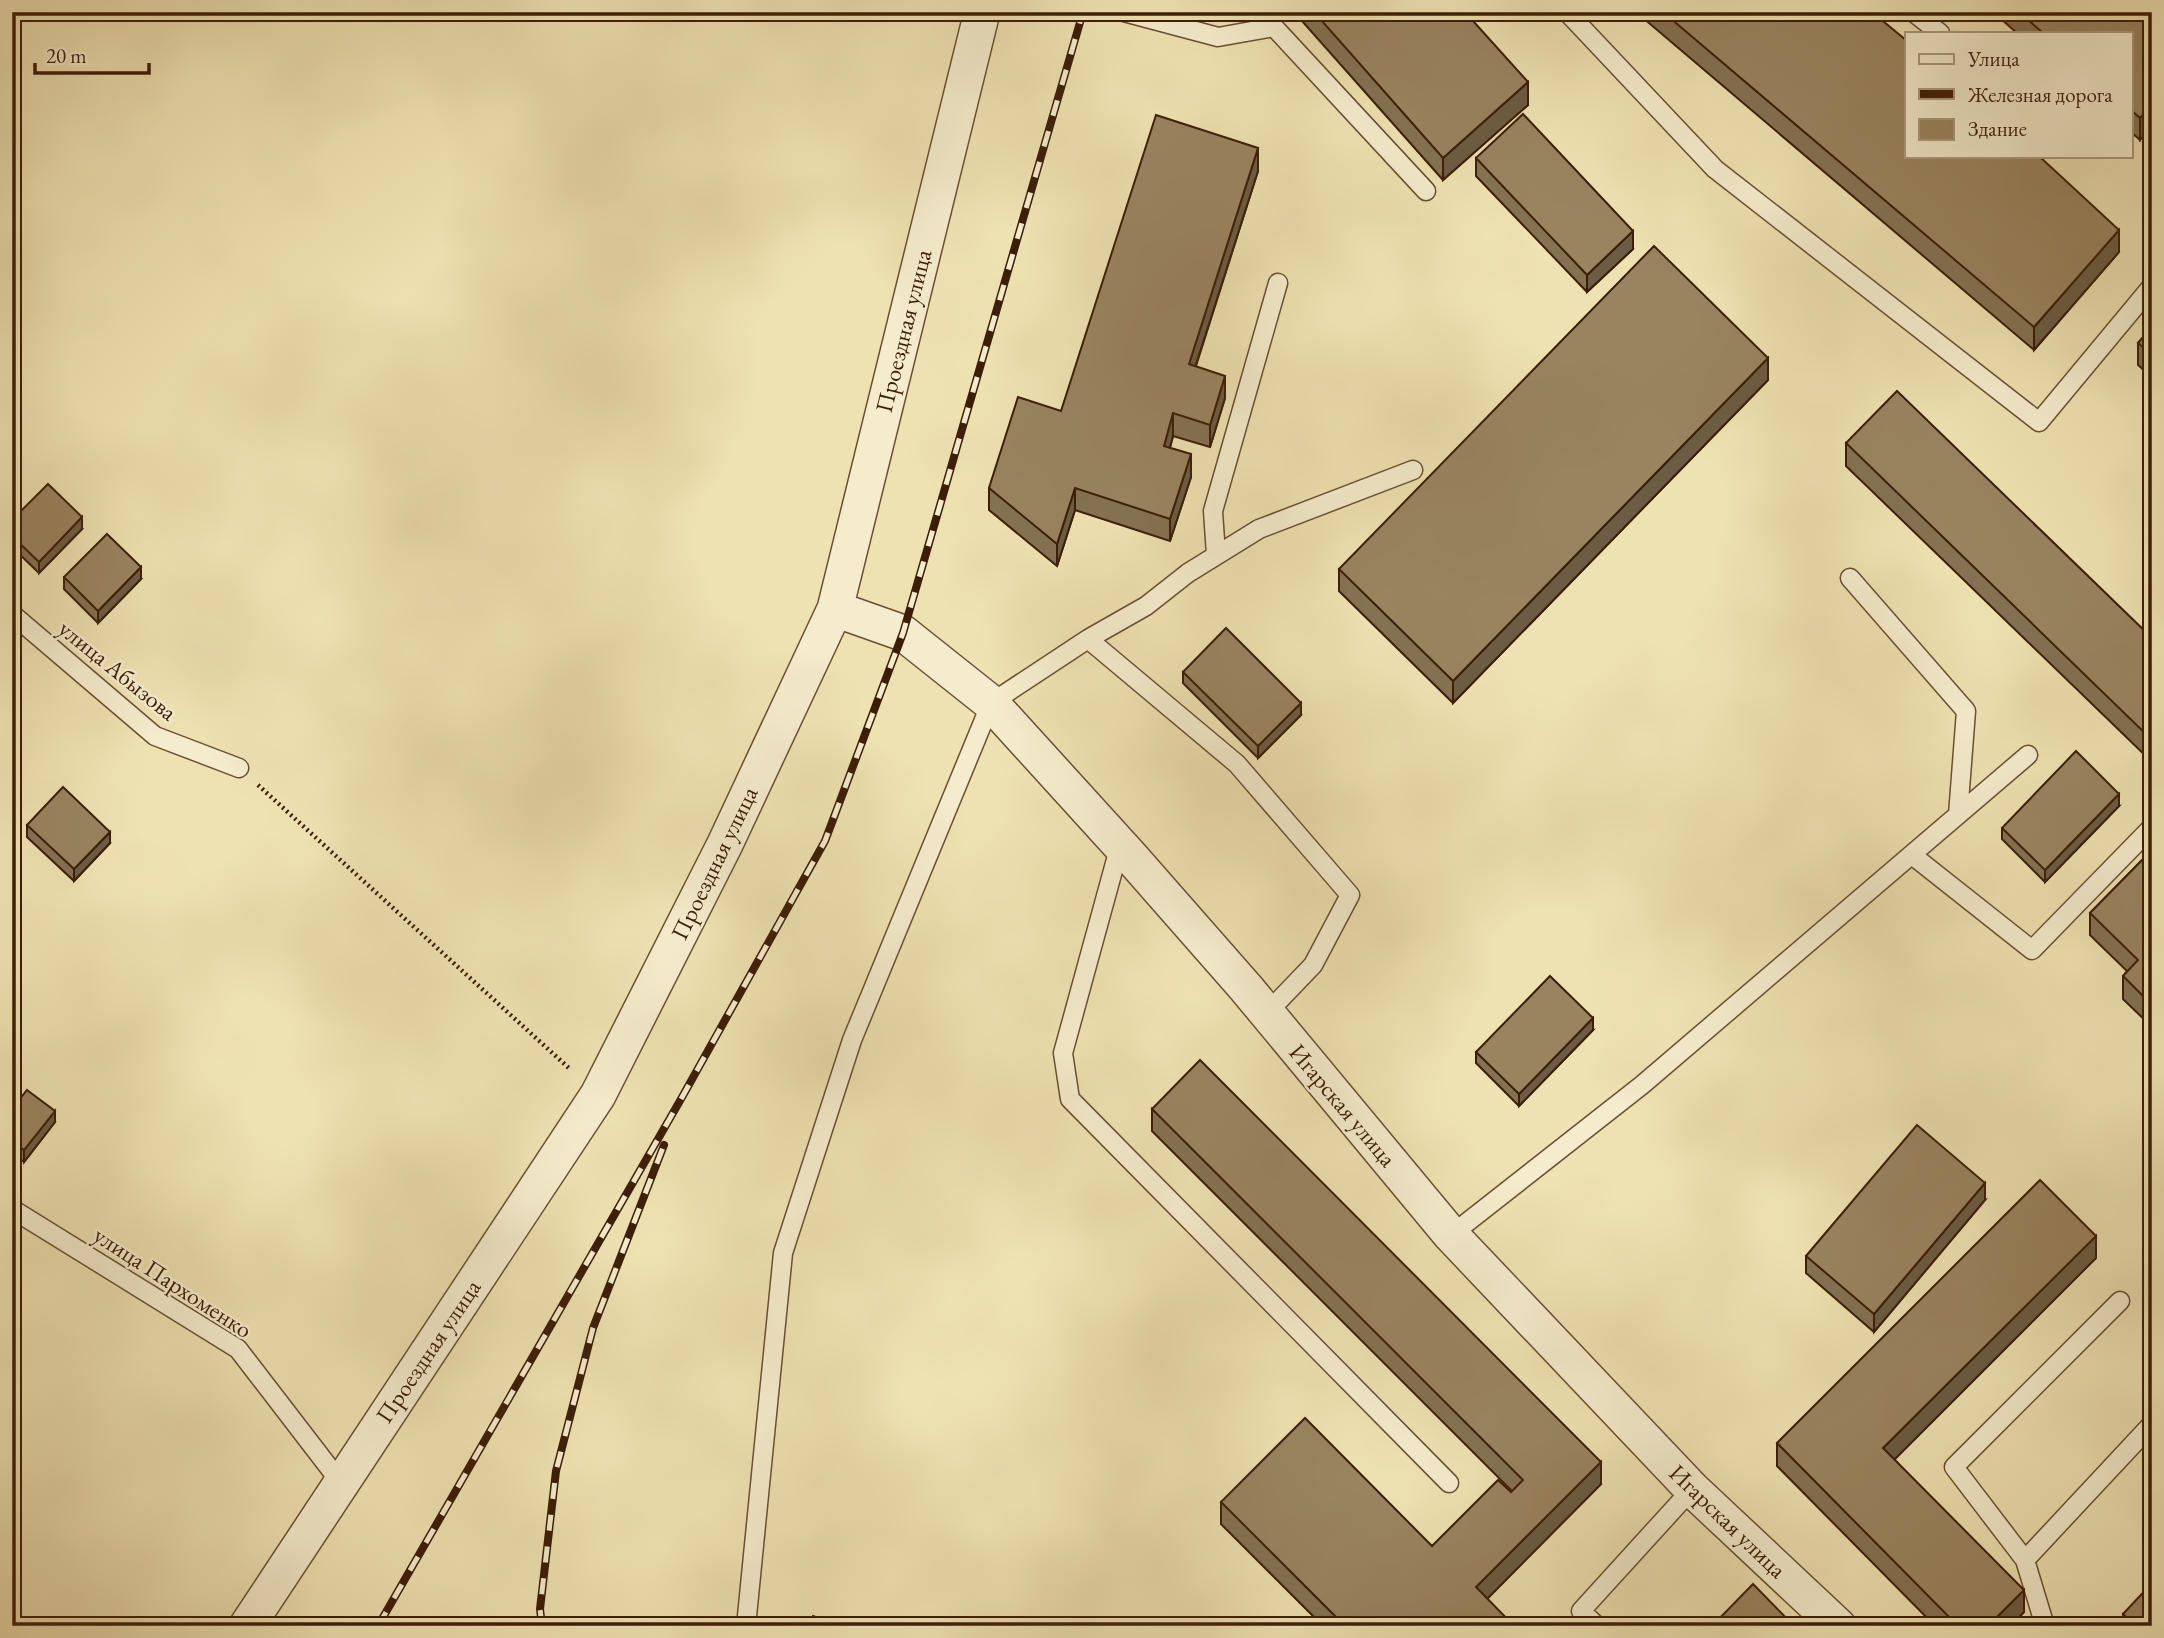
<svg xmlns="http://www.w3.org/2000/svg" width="2164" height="1638" font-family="'EB Garamond',serif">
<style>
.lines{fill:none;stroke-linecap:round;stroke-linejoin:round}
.service-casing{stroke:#694f32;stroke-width:21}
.minor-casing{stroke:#694f32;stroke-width:38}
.path{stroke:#3c1e07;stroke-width:4.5;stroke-dasharray:2 3.5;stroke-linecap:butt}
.service{stroke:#f5eccd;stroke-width:18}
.minor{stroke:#f5eccd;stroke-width:35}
.rail-casing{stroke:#3c1e07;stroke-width:8}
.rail{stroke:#f5eccd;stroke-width:5;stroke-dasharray:16;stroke-linecap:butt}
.wall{fill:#847253;stroke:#3c1e07;stroke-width:2}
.shaded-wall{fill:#6b5c43;stroke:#3c1e07;stroke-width:2}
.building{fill:#998460;stroke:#3c1e07;stroke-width:2}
.labels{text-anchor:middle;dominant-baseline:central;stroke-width:5;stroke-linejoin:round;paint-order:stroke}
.street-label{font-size:24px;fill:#3c1e07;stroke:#f5eccd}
</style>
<rect width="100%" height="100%" fill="#efe2b2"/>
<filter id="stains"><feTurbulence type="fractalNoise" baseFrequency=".00286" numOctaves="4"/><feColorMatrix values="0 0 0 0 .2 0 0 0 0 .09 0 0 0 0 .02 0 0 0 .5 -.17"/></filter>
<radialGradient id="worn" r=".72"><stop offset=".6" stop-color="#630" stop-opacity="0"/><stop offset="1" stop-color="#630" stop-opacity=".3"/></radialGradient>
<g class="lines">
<g class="service-casing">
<path id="service" d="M1124,12l94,25 56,-10 152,164
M1567,12l148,157 324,253 113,-136
M1913,12l27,21
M1216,555l-3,-44 65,-228
M1850,578l116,133 -8,104
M12,614l143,122 84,32
M1088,639l58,-33 42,-33 71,-44 154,-59
M1120,845l-57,208 7,46 379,384
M1912,855l120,95 120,-123
M12,1209l226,140 103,134
M1451,1235l191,-150 386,-330
M2025,1560l-71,-93 166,-166
M746,1626l37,-373 69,-213 139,-337 97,-64 149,125 113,131 -37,70 -46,48
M1597,1626l-16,-15 111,-122
M2045,1626l-20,-66 127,-136"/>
</g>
<g class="minor-casing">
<path id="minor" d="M835,609l68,24 88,70 140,154 115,131 205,247 241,254 146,137
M247,1626l351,-531 127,-251 110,-235 147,-597"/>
</g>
<path class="path" d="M258,785l312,284"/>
<use href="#service" class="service"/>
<use href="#minor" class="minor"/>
<g class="rail-casing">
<path id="rail" d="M378,1626l303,-527 144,-258 78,-208 180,-621
M542,1626l-2,-17 16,-138 37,-143 71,-183"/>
</g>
<use href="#rail" class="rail"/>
</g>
<path class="wall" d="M1294,12h171l63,93 -85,75z
M1636,12h236l247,240 -85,98z
M1993,12h159l-12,128 -9,-8v-99h-114z
M1476,158l157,91 -46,43 -111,-116z
M1258,171l-62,195 29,32 -15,49 -37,-11 -3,12 21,29 -21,64 -95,-31 -18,56 -68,-56v-22l72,-77z
M2152,327v50l-14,-12v-22z
M1768,380l-315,323 -114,-112v-22z
M1846,443l306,195v124l-306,-296z
M12,520l70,9 -43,44 -27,-26z
M64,577l77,2 -43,44 -34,-34z
M1183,672l118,43 -43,43 -75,-75z
M2119,806l-74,76 -43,-43v-11z
M27,825l83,18 -36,38 -47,-44z
M2152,850v177l-29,-28v-23l4,-5 -37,-36v-22z
M1593,1030l-74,76 -43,-43v-11z
M12,1109l43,13 -31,40 -12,-10z
M1152,1109l449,375 -114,115 27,27h-191l-102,-102v-22l211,44 80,-55 -360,-360z
M1985,1200l-111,132 -68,-59v-17z
M2096,1258l-202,201 130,153 -13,14h-76l-158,-160v-23z
M2123,1614l29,12h-29z"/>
<path class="shaded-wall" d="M1528,82v23l-85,75v-22z
M2152,105v22l-12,13v-22z
M1258,148v23l-69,215v-22z
M2119,230v22l-85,98v-23z
M1633,231v18l-46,43v-17z
M1768,358v22l-315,323v-22z
M1225,376v22l-15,49v-22z
M1173,413v23l-9,32v-22z
M1191,454v23l-21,64v-22z
M1075,488v22l-18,56v-22z
M82,517v12l-43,44v-11z
M141,567v12l-43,44v-12z
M1301,703v12l-43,43v-12z
M2119,794v12l-74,76v-12z
M110,832v11l-36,38v-12z
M1593,1018v12l-74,76v-12z
M55,1111v11l-31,40v-12z
M1985,1183v17l-111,132v-18z
M2096,1236v22l-213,213v-23z
M1601,1462v22l-125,126v-23z
M2024,1590v22l-13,14h-23z"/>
<path class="building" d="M1314,12h151l63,70 -85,76z
M1663,12h209l35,29v115h132l80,74 -85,97z
M2019,12h133v93l-12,13 -9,-8v-77h-88z
M1523,114l110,117 -46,44 -111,-117z
M1156,115l102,33 -69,216 36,12 -15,49 -37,-12 -9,33 27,8 -21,65 -95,-31 -18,56 -68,-56 29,-91 43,14z
M1654,246l114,112 -315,323 -114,-112z
M2152,327v28l-14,-12z
M1897,391l255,247v102l-306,-297z
M48,484l34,33 -43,45 -27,-26v-16z
M107,534l34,33 -43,44 -34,-34z
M1226,628l75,75 -43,43 -75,-74z
M2076,751l43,43 -74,76 -43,-42z
M63,787l47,45 -36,37 -47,-44z
M2152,850v155l-29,-29 15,-16 -48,-47z
M1550,976l43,42 -74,76 -43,-42z
M1200,1060l401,402 -125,125 38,39h-169l-124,-124 84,-84 127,128 66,-66 13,12 12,-12 -371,-371z
M27,1090l28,21 -31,39 -12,-9v-32z
M1917,1125l68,58 -111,131 -68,-58z
M2040,1180l56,56 -213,212 141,142 -36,36h-30l-181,-183z
M2152,1583v43h-17l-12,-12z
M1753,1584l41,42h-82z
M813,1616l25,10h-29z"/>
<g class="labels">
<g class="street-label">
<text transform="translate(903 331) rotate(-76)">Проездная улица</text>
<text transform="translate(118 670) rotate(39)">улица Абызова</text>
<text transform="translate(714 863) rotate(-64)">Проездная улица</text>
<text transform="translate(1343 1105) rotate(50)">Игарская улица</text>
<text transform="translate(173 1282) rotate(33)">улица Пархоменко</text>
<text transform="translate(428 1351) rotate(-56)">Проездная улица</text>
<text transform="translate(1728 1521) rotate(44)">Игарская улица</text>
</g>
</g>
<rect width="2164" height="1638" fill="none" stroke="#efe2b2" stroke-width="42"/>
<rect x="14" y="14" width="2136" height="1610" fill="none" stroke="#3c1e07" stroke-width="3.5"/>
<rect x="21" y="21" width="2122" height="1596" fill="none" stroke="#3c1e07" stroke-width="2"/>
<rect x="1905" y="32" width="228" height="126" fill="#f5eccd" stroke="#ab9a7e" stroke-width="2"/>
<rect x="1919" y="54" width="35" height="10" fill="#f5eccd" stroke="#ab9a7e" stroke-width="2"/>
<text x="1968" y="66" font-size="21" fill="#3c1e07">Улица</text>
<rect x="1919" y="89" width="35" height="10" fill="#3c1e07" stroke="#ab9a7e" stroke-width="2"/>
<text x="1968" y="102" font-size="21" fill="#3c1e07">Железная дорога</text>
<rect x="1919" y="119" width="35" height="21" fill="#998460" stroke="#ab9a7e" stroke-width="2"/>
<text x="1968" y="136" font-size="21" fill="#3c1e07">Здание</text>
<path d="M35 63v10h114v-10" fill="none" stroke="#3c1e07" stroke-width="3.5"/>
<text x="46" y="63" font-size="21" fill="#3c1e07" stroke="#f5eccd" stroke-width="5" paint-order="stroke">20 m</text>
<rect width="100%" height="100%" filter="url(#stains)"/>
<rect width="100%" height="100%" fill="url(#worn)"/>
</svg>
